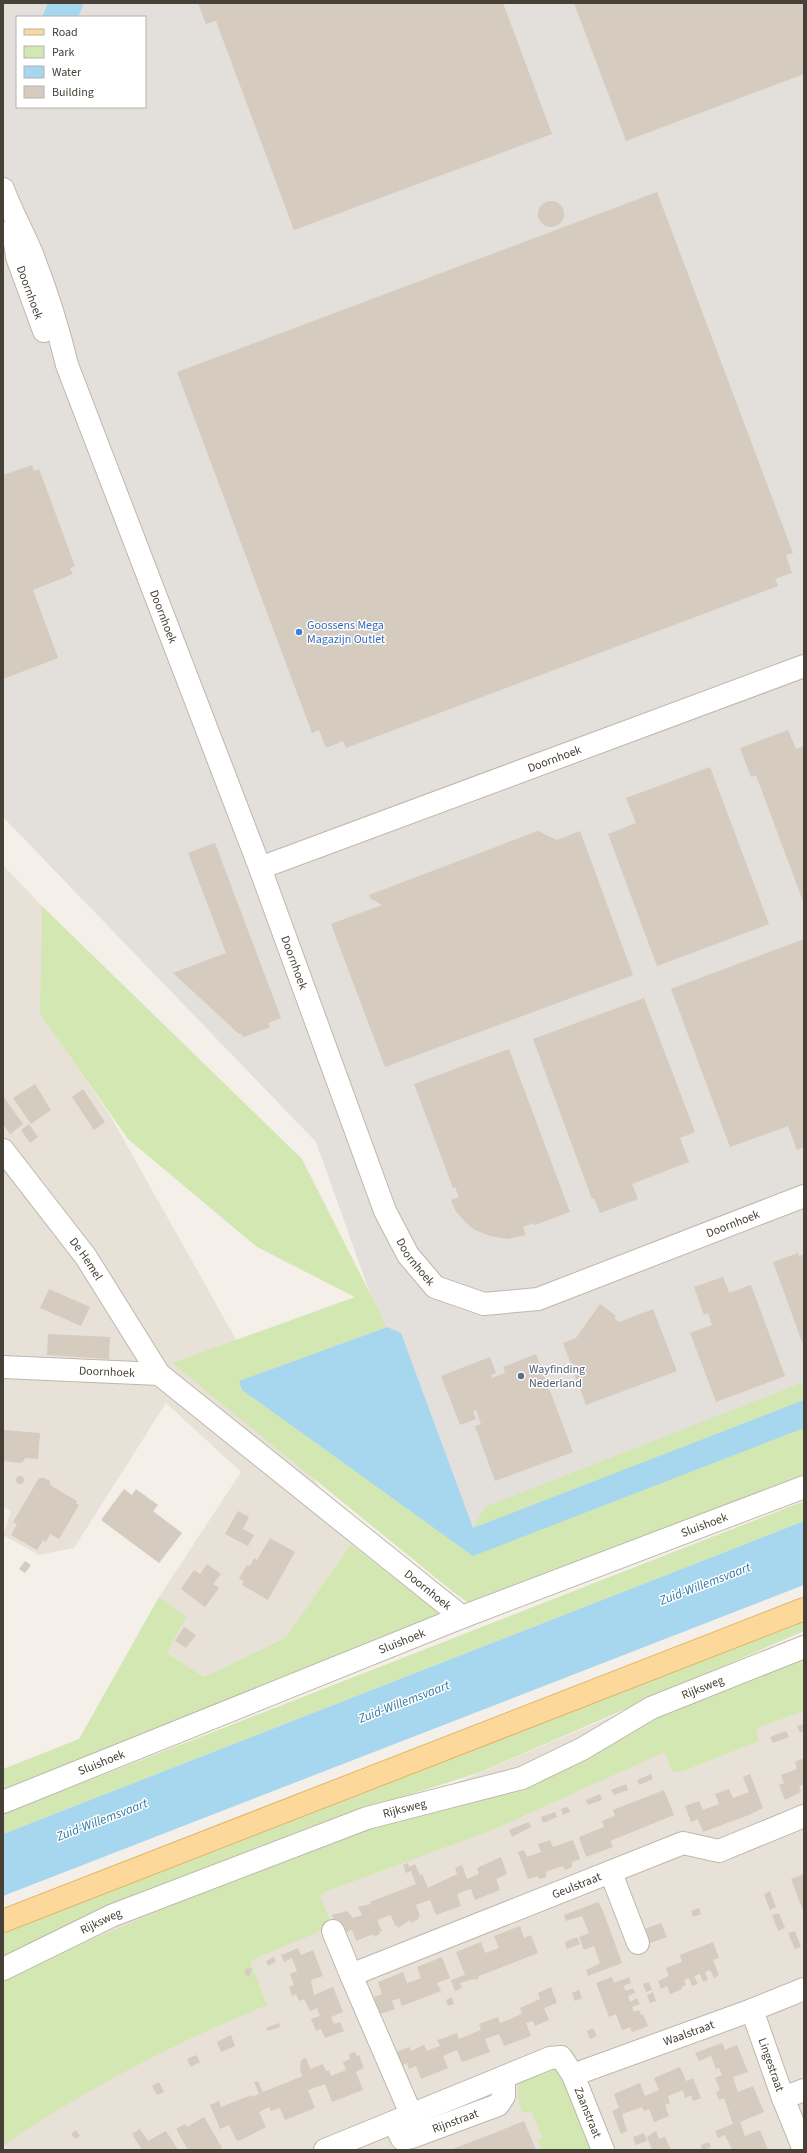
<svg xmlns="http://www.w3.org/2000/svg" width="807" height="2153" font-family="'Source Sans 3',sans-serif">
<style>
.residential{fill:#e8e1d7}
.industrial{fill:#e3dfda;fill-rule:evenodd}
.green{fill:#d3e7b2}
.water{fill:#a7d7ef}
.building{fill:#d5cbbe}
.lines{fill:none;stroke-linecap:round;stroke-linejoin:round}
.minor-casing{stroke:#bfb7ab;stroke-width:24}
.major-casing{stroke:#e2b569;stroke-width:24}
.minor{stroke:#fff;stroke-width:22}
.major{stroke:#fcd99a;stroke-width:22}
.shop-dot{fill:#3f7fe0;stroke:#fff;stroke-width:1.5}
.service-dot{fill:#5c6f8a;stroke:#fff;stroke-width:1.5}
.labels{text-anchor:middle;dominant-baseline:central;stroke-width:3;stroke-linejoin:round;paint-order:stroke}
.street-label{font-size:12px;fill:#474037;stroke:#fff}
.shop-label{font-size:12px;fill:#366cbe;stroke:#fff;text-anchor:start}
.service-label{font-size:12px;fill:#4e5e75;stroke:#fff;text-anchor:start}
.water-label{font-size:13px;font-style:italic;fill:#2f79a2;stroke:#fff}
</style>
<rect width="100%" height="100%" fill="#f4f0e9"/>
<path class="residential" d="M3,865l39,41 -1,108 70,103 240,427 -66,94 -81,39 -37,-24 -8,-56 82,-125 -75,-69 -92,145 -35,7 -36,-20 8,-24 -8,-4z
M804,1634v516h-801v-187l460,-183z"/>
<path class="industrial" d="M3,3h801v1431l-336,134 -152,-426 -313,-325zM17,17h128v90h-128z"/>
<path class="green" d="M42,906l260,253 85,168 -148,54 3,9 231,165 331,-127v46l-333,131 -19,-14 -280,-228 183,-66 -98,-50 -129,-108 -88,-125z
M804,1382v18l-331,128 12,-21z
M804,1501v20l-801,313v-20z
M351,1544l91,72 -439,174v-21l76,-30 80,-142 27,20 -19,36 37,24 81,-39z
M804,1617v14l-323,141 -129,41 -349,146v-25l327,-132z
M804,1651v60l-48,17 3,13 -78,31 -9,-1 -7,-19 -173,78 -165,61 -7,5 12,30 -82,35 17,44c-62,25 -121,54 -179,87 -29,17 -58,34 -85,54v-168l181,-78 104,-42 136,-49z
M559,2067l35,83h-52l-5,-10 6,-2 -12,-27 -9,2c-3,-9 -6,-22 -2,-32z"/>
<path class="water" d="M48,3h36l-6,14h-36z
M387,1327l14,6 72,195 331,-128v28l-331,128 -231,-166 -3,-9z
M804,1521v64l-801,311v-62z"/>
<path class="building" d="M198,3h305l49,131 -258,96 -78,-209 -10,3z
M574,3h230v71l-178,67z
M657,192l136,361 -7,2 6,18 -17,6 3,7 -432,162 -3,-7 -17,7 -7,-18 -7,3 -135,-361z
M538 214a13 13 0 1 1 26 0a13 13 0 1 1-26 0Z
M32,465l2,6 5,-2 36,97 -5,2 3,6 -40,16 25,68 -55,21v-204z
M788,730l8,19 8,-3v158l-48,-129 -5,2 -11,-29z
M710,767l59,157 -112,42 -49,-132 28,-11 -10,-25z
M538,831l19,9 23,-9 53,144 -248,92 -54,-143 51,-19 -12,-7 -1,-3z
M215,843l66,175 -13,5 2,4 -27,10 -2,-4 -2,1 -66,-61 53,-20 -38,-100z
M804,939v208l-7,3 -9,-24 -58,21 -59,-158z
M644,998l51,134 -15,6 9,24 -57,22 6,15 -38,14 -6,-15 -2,1 -59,-160z
M509,1049l61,163 -35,13 -1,-2 -11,4 3,8 -18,4 -18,-3 -15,-6 -10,-8 -10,-12 -4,-10 8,-3 -4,-10 -2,1 -39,-104z
M35,1084l16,26 -20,14 -18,-26z
M83,1089l22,33 -11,8 -22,-33z
M3,1096l20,28 -13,10 -7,-10z
M29,1124l9,13 -8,6 -9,-13z
M798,1253l1,3 5,-2v87l-2,1 -29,-80z
M723,1277l6,16 22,-8 34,91 -69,26 -26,-69 22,-8 -4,-12 -4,2 -10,-28z
M49,1289l41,18 -9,19 -41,-18z
M600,1304l16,12 -2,2 5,4 34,-13 24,62 -91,34 -23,-62 13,-5z
M48,1334l62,3 -1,22 -62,-4z
M536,1354l37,98 -78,29 -20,-55 6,-2 -5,-14 -3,1 3,8 -16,6 -19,-49 49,-19 6,16 -5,2 1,3 13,-5 -2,-6z
M3,1430l37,3 -2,26 -12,-1 -5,5 -18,-2z
M16 1480a4 4 0 1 1 8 0a4 4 0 1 1-8 0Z
M39,1478h5l6,3v4l27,16 -1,2 3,2 -20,34 -9,-5 -4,8 -3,-2 -6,10 -26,-15 6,-11 -4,-2z
M124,1489l8,6 4,-6 22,16 -5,6 29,22 -23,30 -58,-43z
M238,1511l11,6 -6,12 11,6 -6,11 -23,-12z
M270,1538l25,14 -27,48 -26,-15 2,-3 -5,-4 8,-13 3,1 4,-8 3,2z
M25,1561l6,4 -6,8 -6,-4z
M207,1564l14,10 -8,10 6,4 -14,19 -24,-18 13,-19 6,4z
M184,1627l12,8 -10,13 -11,-7z
M804,1724v7l-4,2 -3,-7z
M786,1731l3,6 -16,6 -3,-6z
M804,1758v27l-5,1 2,6 -16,8 -6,-15 5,-2 -3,-8 16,-6 -2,-7z
M651,1774l2,5 -14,6 -2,-5z
M750,1774l13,34 -14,7 -46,17 -5,-13 -7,3 -6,-16 14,-5 4,9 16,-6 -4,-10 14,-5 4,9 16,-6 -6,-15z
M626,1784l2,6 -14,5 -3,-5z
M664,1790l10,25 -64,26 3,6 -27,10 -7,-20 25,-10 -2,-6 13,-5 -2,-6z
M600,1794l2,6 -14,5 -2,-5z
M568,1807l2,5 -7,3 -2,-6z
M555,1812l2,5 -14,6 -2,-6z
M529,1822l2,5 -19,10 -3,-7z
M550,1840l3,7 20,-7 7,19 -8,3v5l-6,3 -4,-4 -16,6v5l-6,2 -3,-3 -9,3 -10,-27 6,-2 3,7 14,-5 -3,-8z
M501,1857l6,17 -11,5 4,11 -25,10 -4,-11 -7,2 -7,3 4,12 -25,9 -6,-15 -14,5 4,11 -2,1 1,2 -8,4 -1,-3 -12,8 -1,-3 -2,1 -4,-11 -14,5 5,11 -3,1 1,2 -6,3 -1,-3 -17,7 -4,-11 -12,5 -8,-20 15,-4 6,7 9,-3 -4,-8 13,-3 -1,-2 46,-18 -5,-13 -5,2 -3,-8 5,-2 1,4 6,-3 5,11 2,-1 6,14 29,-14 -2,-6 7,-3 5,14 12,-5 -2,-6z
M804,1874v39l-13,-34z
M770,1891l6,16 -6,3 -6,-16z
M598,1902l5,9 19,52 -34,13 -2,-6 14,-7 -6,-17 -10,4 -5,-13 10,-4 -7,-17 -16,5 -2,-6z
M699,1908l2,6 -8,3 -2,-6z
M779,1913l6,15 -7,3 -6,-16z
M661,1923l6,14 -17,6 -5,-14z
M520,1926l4,12 7,-3 7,18 -59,23 -2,4 -4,-1 -13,4 2,5 -7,3 -4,-11 14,-5 -9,-23 25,-10 4,11 14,-5 -5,-12z
M795,1931l6,16 -6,2 -7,-16z
M577,1937l3,7 -13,5 -2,-7z
M713,1942l6,16 -6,2 6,15 -5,3 -4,-8 -5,2 3,8 -5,2 -3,-8 -6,2 4,8 -6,2 -3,-8 -5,2 2,5 -5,2 1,2 -12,5 -3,-8 -6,3 -3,-8 11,-5 -3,-8 16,-6 -2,-7z
M298,1948l3,7 12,-5 10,26 -12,4 3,15 19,-8 10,25 -12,5 3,7 6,-2 4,9 -19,7 -4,-9 -5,2 -5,-12 9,-3 -3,-8 -7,3 -6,-12 -5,2 -3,-7 -4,2 -3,-9 5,-2 -4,-11 7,-3 -5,-13 -8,4 -3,-7z
M274,1957l2,5 -8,4 -2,-5z
M442,1957l8,21 -13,5 4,8 -39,15 -3,-8 -7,3 3,8 -15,5 -6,-17 8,-3 -4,-12 25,-10 4,11 7,-2 7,-3 -4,-11z
M248,1968l4,1 -3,8 -3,-2 -2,-5z
M612,1977l2,6 15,-6 2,6 -8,3 3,5 7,-3 2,5 -7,3 2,6 7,-4 3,6 -8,3 2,5 5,-2 2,5 2,-1 5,12 -16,6 -2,-5 -8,3 -6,-16 -7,3 -13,-34z
M649,1982l3,8 -6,2 -3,-8z
M551,1987l6,16 -13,5 5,12 -14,6 -2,-5 -7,2 5,13 -27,10 -5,-12 -14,5 5,13 -28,10 -5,-12 -14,6 5,12 -27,11 -5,-13 -7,3 -2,-6 -4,2 -3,-2 -4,-11 14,-5 1,4 13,-6 3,6 13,-5 -3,-6 7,-2 13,-5 2,6 22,-9 -2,-6 19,-7 2,6 22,-9 -2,-6 20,-9 -2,-6z
M579,1990l3,8 -7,3 -3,-8z
M653,1992l3,9 -6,2 -3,-8z
M452,1997l2,7 -6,2 -2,-6z
M279,2023l1,4 -12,4 -2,-3z
M593,2028l4,8 -7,3 -3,-8z
M231,2035l4,11 -14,6 -4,-10z
M722,2043l3,7 12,-5 11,27 -15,5 5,15 15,-6 11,26 -24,10 5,14 15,-6 8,20h-36l-7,-15 -7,3 -3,-7 18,-7 -9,-26 -5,2 -3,-8 4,-2 -5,-12 7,-3 -3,-7 -3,1 -5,-13 -12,5 -4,-8z
M355,2052l2,4 2,-1 5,13 -8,4 7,18 -31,12 -7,-18 -17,6 7,18 -30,12 -5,-12 -9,3 -2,-4 -10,5 7,15 -23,12 -6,2 -8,-16 -9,4 -10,-24 9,-4 2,6 30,-12 1,2 7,-3 -5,-12 4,-1 5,11 40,-16 -3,-5 1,-11 5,-2 4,11 13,-5 3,7 3,-1 2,6 15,-6 -3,-8 7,-3 -1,-5z
M196,2055l4,7 -9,5 -4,-8z
M680,2067l6,14 7,-3 8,20 -8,3 -2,-6 -6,3 -2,-8 -15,6 2,7 -5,2 4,11 -15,6 -5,-13 -5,2 -2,-4 -20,7 5,17 -6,3 -9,-23 7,-3 -5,-14 26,-11 5,13 14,-6 -5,-12z
M159,2082l5,10 -7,3 -5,-9z
M204,2117l18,31 -4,2h-30l-12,-21 9,-5 2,3z
M524,2121l12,29h-86l42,-16z
M140,2129l8,12 18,-10 12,19h-36l-10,-16z
M76,2130l4,6 -5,3 -4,-5z
M656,2131l3,8 6,-2 6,13h-19l-5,-13z
M644,2133l3,8 -11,4 -3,-8z
M709,2142l2,5 -9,3 -1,-5z"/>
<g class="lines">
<g class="minor-casing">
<g id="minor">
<path id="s1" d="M3,189c8,22 20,43 29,65 14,36 26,73 35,111l193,503 125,343 23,44 27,32 49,17 54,-5 266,-103"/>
<path id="s2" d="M13,229l4,28 27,74"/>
<path id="s3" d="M260,868l544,-202"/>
<path id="s4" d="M3,1150l83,107 73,117"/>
<path id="s5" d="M3,1367l156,7 303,243"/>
<path id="s6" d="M3,1802l459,-185 342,-130"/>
<path d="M611,1873l27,70"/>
<path d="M333,1931l18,44"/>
<path id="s7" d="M3,1969l108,-53 256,-98 155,-40 60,-29 69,-41 153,-61"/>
<path id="s8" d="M752,2010l31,88 21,-8"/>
<path id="s9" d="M573,2075l179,-65 52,-21"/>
<path d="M783,2098l21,52"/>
<path id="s10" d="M411,2114l-60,-139 332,-132 36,8 85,-35"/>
<path id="s11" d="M394,2122l8,17 10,-2 86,-32 6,-9v-19"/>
<path id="s12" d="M325,2150l225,-92 11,-1 12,18 30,75"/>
</g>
</g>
<g class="major-casing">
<path id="major" d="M3,1921l801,-312"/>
</g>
<use href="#minor" class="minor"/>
<use href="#major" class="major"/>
</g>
<circle class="shop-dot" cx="299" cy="632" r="4"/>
<circle class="service-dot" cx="521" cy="1376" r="4"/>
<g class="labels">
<g class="street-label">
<text stroke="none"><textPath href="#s2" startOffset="66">Doornhoek</textPath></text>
<text stroke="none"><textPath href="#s1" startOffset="457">Doornhoek</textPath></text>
<text stroke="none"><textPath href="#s3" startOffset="314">Doornhoek</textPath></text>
<text stroke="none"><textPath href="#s1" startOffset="827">Doornhoek</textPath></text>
<text stroke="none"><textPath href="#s1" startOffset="1498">Doornhoek</textPath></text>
<text stroke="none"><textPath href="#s4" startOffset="137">De Hemel</textPath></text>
<text stroke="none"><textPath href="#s1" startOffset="1151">Doornhoek</textPath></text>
<text stroke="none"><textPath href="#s5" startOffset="104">Doornhoek</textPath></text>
<text stroke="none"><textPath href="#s6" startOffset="754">Sluishoek</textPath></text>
<text stroke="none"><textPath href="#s5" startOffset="501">Doornhoek</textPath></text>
<text stroke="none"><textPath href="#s6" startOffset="430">Sluishoek</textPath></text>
<text stroke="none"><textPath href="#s7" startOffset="757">Rijksweg</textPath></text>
<text stroke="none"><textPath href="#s6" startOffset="106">Sluishoek</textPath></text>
<text stroke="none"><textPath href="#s7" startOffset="433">Rijksweg</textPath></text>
<text stroke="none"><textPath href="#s10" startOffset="394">Geulstraat</textPath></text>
<text stroke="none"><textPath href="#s7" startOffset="109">Rijksweg</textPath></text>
<text stroke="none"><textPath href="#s9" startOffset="123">Waalstraat</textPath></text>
<text stroke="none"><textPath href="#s8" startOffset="58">Lingestraat</textPath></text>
<text stroke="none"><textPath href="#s12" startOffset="316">Zaanstraat</textPath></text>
<text stroke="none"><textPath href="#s11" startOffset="75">Rijnstraat</textPath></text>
</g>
<g class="shop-label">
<text x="307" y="625">Goossens Mega<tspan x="307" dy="14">Magazijn Outlet</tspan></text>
</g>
<g class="service-label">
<text x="529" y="1369">Wayfinding<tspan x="529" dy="14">Nederland</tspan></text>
</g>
<g class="water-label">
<text transform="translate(705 1584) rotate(-21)">Zuid-Willemsvaart</text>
<text transform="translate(404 1702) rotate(-21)">Zuid-Willemsvaart</text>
<text transform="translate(102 1820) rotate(-21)">Zuid-Willemsvaart</text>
</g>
</g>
<rect width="807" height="2153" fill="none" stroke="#474037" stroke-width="8"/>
<rect x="16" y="16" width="130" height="92" fill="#ffffff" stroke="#b5b3af"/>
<rect x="24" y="29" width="20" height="6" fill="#fcd99a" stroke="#b5b3af"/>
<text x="52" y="36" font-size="12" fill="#474037">Road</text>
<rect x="24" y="46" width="20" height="12" fill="#d3e7b2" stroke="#b5b3af"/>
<text x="52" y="56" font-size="12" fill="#474037">Park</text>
<rect x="24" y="66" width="20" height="12" fill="#a7d7ef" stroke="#b5b3af"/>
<text x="52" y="76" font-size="12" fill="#474037">Water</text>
<rect x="24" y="86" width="20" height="12" fill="#d5cbbe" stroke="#b5b3af"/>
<text x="52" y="96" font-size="12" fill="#474037">Building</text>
</svg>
